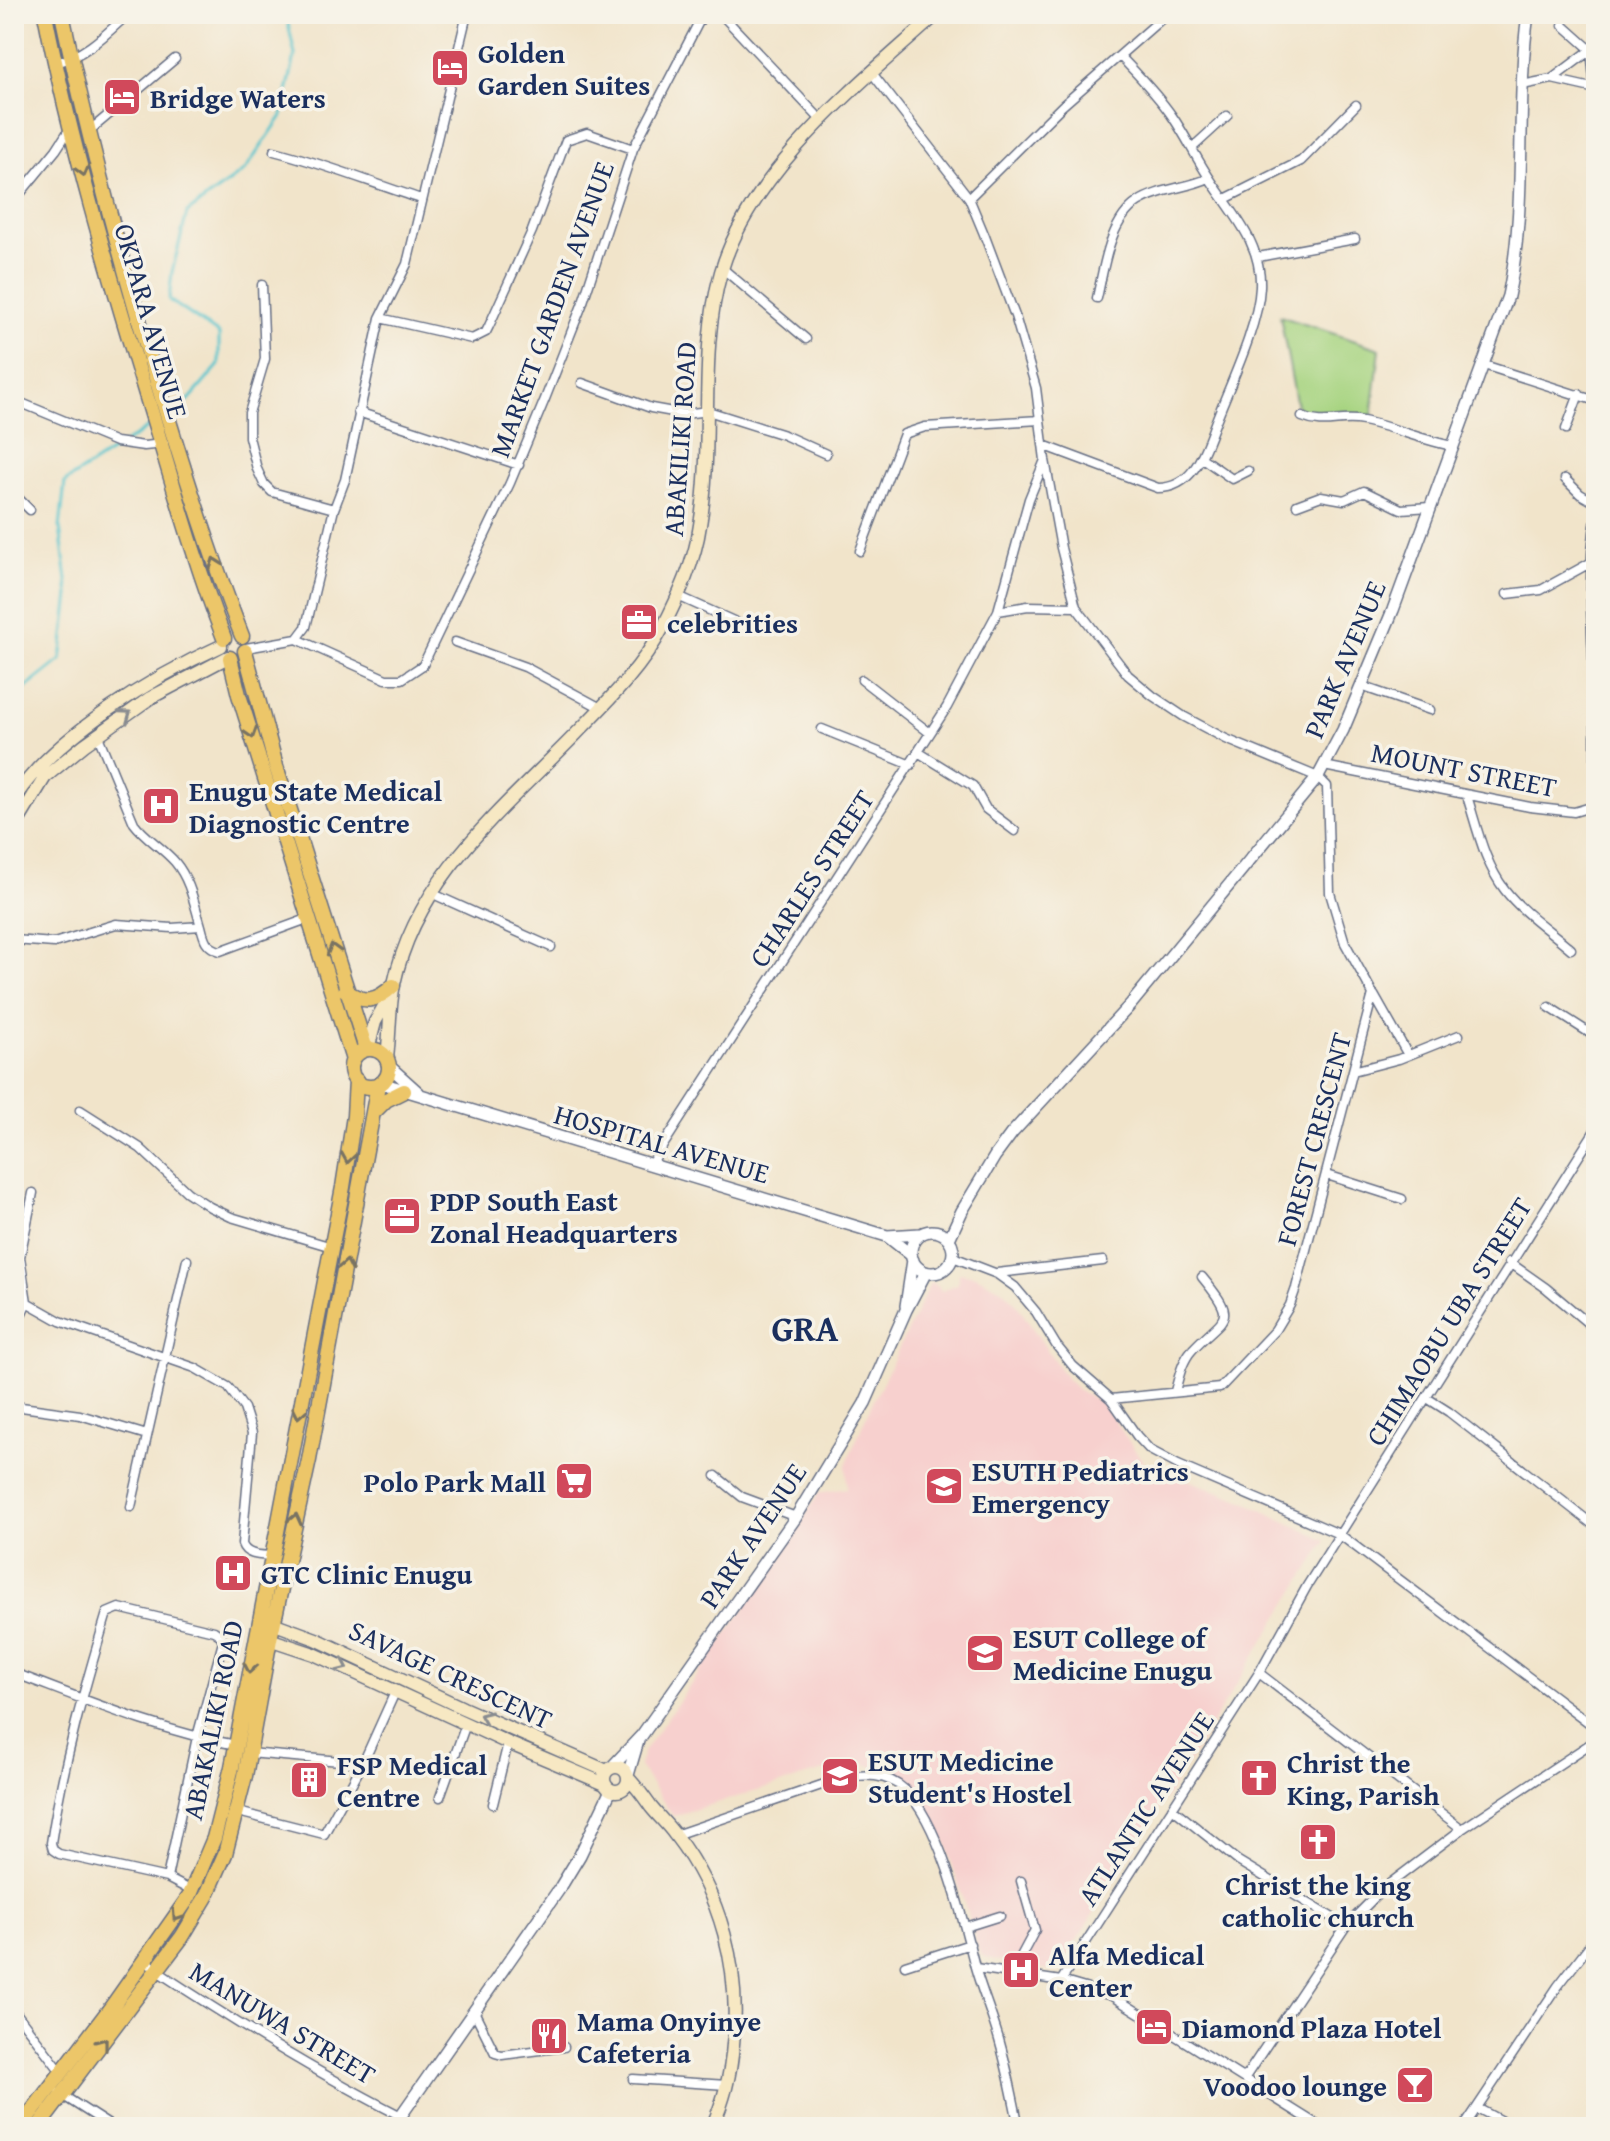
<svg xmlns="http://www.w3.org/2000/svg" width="1610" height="2141" font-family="'Gentium Book Plus',serif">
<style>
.built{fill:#f7d0ce}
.green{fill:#a7d481;stroke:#618270;stroke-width:2}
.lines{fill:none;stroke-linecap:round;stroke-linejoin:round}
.stream{stroke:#56c4cd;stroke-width:3}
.minor-casing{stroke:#666e84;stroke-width:11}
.tertiary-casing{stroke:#666e84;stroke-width:14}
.secondary-casing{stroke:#666e84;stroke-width:15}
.primary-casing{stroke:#666e84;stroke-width:17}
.minor{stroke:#fff;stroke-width:8}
.tertiary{stroke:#fff;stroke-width:11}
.secondary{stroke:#f7e8c3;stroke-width:12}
.primary{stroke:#ecc669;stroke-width:14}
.oneway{stroke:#797363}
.oneway2{stroke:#898c90}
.labels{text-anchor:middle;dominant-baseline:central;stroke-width:7;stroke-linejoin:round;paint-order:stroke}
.poi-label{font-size:28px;font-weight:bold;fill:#1b2f5e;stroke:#f7f3e8;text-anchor:start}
.street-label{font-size:28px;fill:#1b2f5e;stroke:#f7f3e8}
.district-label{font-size:36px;font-weight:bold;fill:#1b2f5e;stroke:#f7f3e8}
</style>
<rect width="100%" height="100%" fill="#f7f3e8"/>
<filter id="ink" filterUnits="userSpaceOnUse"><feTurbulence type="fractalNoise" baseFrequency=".0125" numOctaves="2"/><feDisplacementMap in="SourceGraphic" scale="16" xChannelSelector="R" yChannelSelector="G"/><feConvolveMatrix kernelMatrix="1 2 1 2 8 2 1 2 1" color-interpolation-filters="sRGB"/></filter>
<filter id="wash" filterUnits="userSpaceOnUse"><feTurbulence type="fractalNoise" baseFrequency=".006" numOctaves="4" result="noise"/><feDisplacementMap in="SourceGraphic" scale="32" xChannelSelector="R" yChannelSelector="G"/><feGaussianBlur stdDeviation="1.8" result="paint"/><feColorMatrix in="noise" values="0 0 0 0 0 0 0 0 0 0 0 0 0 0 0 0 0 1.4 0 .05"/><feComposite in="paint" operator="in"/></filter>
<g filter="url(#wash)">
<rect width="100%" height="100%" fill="#f1e4ca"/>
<path class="built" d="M959,1273l17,3 27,14 12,12 51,76 12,12 24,13 43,61 96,36 85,41 -269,431 -71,-14 -6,-4 -36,-116 -29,-51 -17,-12 -41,-14 -184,55 -34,-50 4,-14 140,-198 36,-61 28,-5 -1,-23 22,-53 63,-130 11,9 15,-7z"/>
<path class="green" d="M1280,316l100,33 -8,67 -74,-4z"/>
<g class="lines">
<path class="stream" d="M173,411l17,-12 29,-34v-31l-50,-34 3,-28 15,-59 58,-43 37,-54 13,-61 -9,-41
M126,442l24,-16
M14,704l8,-13 39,-31 8,-65 -9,-67 5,-46 55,-36"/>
</g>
</g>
<g filter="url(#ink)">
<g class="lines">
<g class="minor-casing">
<path id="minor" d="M721,14l101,107
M1563,25l28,25 4,39
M55,63c30,-7 50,-28 73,-49
M872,73l97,125 15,36 31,82 21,72 9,72 16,88 15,59 52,68 25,21 30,20 43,23 92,38 9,9 3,107 15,50 28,51 -77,294 -6,17 -15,25 -55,58 -109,11
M1552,79l44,10
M1522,85l30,-6 44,-33
M88,132l87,-73
M1192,148l35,-32
M274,151c51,13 98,32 147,48
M969,198l93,-92 105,-92
M1225,199l76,-38 55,-56
M14,201l42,-51 15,-23
M1258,257l97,-18
M722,268l84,71
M262,285l3,74 -16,54v24l8,32 7,15 8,8 62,17
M1097,298c7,-30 12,-77 41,-96 20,-13 50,-14 71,-24
M380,318l92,21 14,-7 3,-6 43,-95 34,-91 21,-7 46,16
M1484,365l112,36
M582,383l69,25 33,6 24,-3 76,24 42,19
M14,400l102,42 28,4 20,-2
M358,412l161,53
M1302,417c24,10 38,-1 61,4 30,6 59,19 90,25
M1566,429l13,-35
M1043,445l115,43c35,0 46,-35 56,-62 15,-40 44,-98 46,-139 2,-44 -28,-74 -50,-108 -14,-21 -24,-43 -38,-63 -15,-22 -34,-41 -52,-60
M1202,458l30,21 16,-8
M1565,479l15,15 16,9
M14,494l16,16
M1297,505l24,-9 23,4 20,-9 37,18 29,-2
M860,551l44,-117 21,-7 115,-7
M1507,594l34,-4 49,-27
M678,596l71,32
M998,611l30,-5 48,1
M297,639l89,40h16l21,-14 87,-182 35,-84 37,-94 51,-156 70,-135
M455,642l70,25 76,41
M246,648l51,-9 9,-12 28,-118 11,-29 35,-162 27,-54 60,-250
M862,680l68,53
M1361,686l69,24
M822,729l89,36
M98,736l36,87c11,15 28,24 41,39 15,18 19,41 26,64
M918,752l55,34 13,23 29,22
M1324,766l206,41 44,5 17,-5 4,-8c0,-38 1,-77 -1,-116 -2,-56 -7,-110 2,-165
M1467,796c10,31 17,67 38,94 17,22 44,40 66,59
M431,893l120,54
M14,940l40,3 62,-19 56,4 29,-2c3,13 5,21 19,25l90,-33
M1374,995l34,60
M1549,1007l47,30
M1353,1071l46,-12 60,-24
M80,1110l60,38 47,44 23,15 21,10 101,30
M651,1164l296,-457 51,-96 31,-112 16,-39
M1327,1175l75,24
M953,1257l44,17 18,13 21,25 20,33 17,21 38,33 26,37 13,14 28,15 161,69 257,194
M1509,1262l37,26 50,42
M997,1273l106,-12
M14,1295l46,26 135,47 33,19 16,21 8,25 -10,111c4,12 19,11 30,12
M14,1330l13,-28 -7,-45 13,-64
M1175,1391c4,-14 7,-30 17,-41 32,-35 48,-27 10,-73
M1427,1398l22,14 147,115
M14,1406l66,9 67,20
M716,1476l26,21 54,20
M131,1507l56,-247
M14,1673c72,27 145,58 222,72
M1259,1673l203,156
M249,1753l114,10
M440,1797l26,-73
M493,1804l15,-61
M1172,1808l66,53 108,65
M234,1811l90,23 39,-71 33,-73
M675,1835l167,-57c22,-4 45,-5 63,12 35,33 58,130 70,177 7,25 18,50 25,76 8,28 13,56 19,84
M167,1878l30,-141 26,-95 -2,-6 -7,-5 -95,-23 -12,5c-23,76 -44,151 -56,230l2,7 6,4 108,24 25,13
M965,1927l35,-11
M145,1960l12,11c79,52 160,102 244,145
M905,1965l65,-21
M976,1968l85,13 51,15 209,131
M1012,1973l23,-43 -14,-49
M1061,1981l198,-308 48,-87 289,-457
M14,2010l48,63
M474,2011l21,42 7,2 62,-8
M633,2079l94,6
M1244,2079l102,-153 38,-38 78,-59 134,-89
M59,2093l53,34
M1477,2108l36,19
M1464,2127l94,-141 38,-49"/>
</g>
<g class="tertiary-casing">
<path id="tertiary" d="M389,1066l30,27
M381,1083l506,153 33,-2
M911 1252a21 21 0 1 1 42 0a21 21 0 1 1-42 0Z
M887,1236l24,19
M949,1239l13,-28 33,-55 17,-23 119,-129 187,-227 25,-47 50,-120 115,-314c20,-92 7,-188 20,-282
M906,1306l7,-46
M610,1769l32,-34 154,-218 69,-114 41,-93 20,-38
M628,1775l10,-34
M393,2127l167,-239 20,-33 31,-65"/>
</g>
<g class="secondary-casing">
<path id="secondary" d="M14,799c38,-61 142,-124 207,-153
M14,828l31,-51 39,-32 66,-47 78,-41
M368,1049l7,-27 16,-28
M387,1058c3,-24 2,-50 7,-74 22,-106 110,-176 182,-250 32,-33 65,-65 86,-105 17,-33 33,-68 38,-104 14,-83 -2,-172 21,-253 30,-103 139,-188 216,-258
M267,1621l49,18 147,69 144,63
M263,1637l51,17 194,89 97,41
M604 1779a12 12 0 1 1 24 0a12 12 0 1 1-24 0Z
M628,1778c9,9 16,19 23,29 8,10 17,18 24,28 46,59 66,135 58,209 -2,28 -9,57 -21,83"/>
</g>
<g class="primary-casing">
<path id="primary" d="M45,14c26,131 64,259 103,387 24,79 46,160 76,237
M62,14c26,123 58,243 94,364 26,87 53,174 86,258
M245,651l31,115 90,283
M230,658l9,37 114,365
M345,990c19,15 32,11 48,-4
M351 1068a19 19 0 1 1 38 0a19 19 0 1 1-38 0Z
M375,1111l11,-11 18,-9
M20,2127l93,-122 76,-108 25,-59 18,-71 111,-580 11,-71 2,-36
M38,2127l144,-190 24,-40 19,-43 20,-78 25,-137 39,-179 69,-375"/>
</g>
<use href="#minor" class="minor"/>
<use href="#tertiary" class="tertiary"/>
<use href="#secondary" class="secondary"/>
<use href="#primary" class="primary"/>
</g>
<defs><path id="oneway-chevron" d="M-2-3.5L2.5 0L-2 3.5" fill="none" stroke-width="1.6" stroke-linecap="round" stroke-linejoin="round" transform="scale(2)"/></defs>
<g class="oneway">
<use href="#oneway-chevron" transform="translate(83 171) rotate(75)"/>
<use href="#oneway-chevron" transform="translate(215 563) rotate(-110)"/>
<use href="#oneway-chevron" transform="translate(251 733) rotate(72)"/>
<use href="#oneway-chevron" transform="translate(333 949) rotate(-106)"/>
<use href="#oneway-chevron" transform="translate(348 1158) rotate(99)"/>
<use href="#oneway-chevron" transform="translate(346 1265) rotate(-79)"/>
<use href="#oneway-chevron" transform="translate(299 1413) rotate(101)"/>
<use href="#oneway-chevron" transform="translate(295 1519) rotate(-77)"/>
<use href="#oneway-chevron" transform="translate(250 1668) rotate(100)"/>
<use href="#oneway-chevron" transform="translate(177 1916) rotate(123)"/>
<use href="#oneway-chevron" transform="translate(103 2043) rotate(-52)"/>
</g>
<g class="oneway2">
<use href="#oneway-chevron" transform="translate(126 715) rotate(-36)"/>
<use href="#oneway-chevron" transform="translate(343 1666) rotate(24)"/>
<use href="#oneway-chevron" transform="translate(485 1717) rotate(-157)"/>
</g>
</g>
<defs>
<g id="hotel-square" transform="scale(2)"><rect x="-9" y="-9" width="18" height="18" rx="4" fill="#d1495b" stroke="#f7f3e8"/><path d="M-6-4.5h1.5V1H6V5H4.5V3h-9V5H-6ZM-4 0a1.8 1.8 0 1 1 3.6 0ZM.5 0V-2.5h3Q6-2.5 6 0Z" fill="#fff"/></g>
<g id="office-square" transform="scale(2)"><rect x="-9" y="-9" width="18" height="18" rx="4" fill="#d1495b" stroke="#f7f3e8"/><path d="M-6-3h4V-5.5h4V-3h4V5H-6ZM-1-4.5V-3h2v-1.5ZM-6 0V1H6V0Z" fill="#fff"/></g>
<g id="hospital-square" transform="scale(2)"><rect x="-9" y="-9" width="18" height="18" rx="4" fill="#d1495b" stroke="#f7f3e8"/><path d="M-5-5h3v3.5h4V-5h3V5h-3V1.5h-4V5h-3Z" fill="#fff"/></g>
<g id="supermarket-square" transform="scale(2)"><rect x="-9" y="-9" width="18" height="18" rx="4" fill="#d1495b" stroke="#f7f3e8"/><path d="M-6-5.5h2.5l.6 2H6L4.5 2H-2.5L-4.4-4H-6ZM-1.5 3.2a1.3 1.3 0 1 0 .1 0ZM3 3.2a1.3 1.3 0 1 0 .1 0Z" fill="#fff"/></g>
<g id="university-square" transform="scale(2)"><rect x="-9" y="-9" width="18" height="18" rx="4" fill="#d1495b" stroke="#f7f3e8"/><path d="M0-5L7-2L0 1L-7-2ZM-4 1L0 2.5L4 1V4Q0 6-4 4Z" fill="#fff"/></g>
<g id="church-square" transform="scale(2)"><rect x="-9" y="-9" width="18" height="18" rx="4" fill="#d1495b" stroke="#f7f3e8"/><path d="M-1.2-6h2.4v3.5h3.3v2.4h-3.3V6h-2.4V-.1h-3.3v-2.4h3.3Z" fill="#fff"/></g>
<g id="building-square" transform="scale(2)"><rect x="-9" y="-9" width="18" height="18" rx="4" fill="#d1495b" stroke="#f7f3e8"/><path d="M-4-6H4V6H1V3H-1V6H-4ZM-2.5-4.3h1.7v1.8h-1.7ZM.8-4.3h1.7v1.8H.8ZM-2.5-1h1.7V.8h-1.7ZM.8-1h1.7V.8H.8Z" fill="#fff"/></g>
<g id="restaurant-square" transform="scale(2)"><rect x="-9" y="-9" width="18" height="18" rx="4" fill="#d1495b" stroke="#f7f3e8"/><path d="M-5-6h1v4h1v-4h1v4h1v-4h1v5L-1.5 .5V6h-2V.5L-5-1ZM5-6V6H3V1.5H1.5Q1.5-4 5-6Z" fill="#fff"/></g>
<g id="bar-square" transform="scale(2)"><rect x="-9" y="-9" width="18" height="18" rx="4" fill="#d1495b" stroke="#f7f3e8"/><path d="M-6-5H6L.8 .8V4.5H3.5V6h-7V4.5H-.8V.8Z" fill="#fff"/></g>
</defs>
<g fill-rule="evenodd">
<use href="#hotel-square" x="450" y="68"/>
<use href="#hotel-square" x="122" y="97"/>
<use href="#office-square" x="639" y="622"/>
<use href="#hospital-square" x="161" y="806"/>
<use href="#office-square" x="402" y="1216"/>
<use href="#supermarket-square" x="574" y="1481"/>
<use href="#university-square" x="944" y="1486"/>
<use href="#hospital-square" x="233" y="1573"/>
<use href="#university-square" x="985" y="1653"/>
<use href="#university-square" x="840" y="1776"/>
<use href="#church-square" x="1259" y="1778"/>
<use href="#building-square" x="309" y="1780"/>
<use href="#church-square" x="1318" y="1842"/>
<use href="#hospital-square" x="1021" y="1970"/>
<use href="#hotel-square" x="1154" y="2027"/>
<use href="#restaurant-square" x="549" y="2036"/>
<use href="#bar-square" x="1415" y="2085"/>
</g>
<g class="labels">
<g class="poi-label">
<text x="478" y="52">Golden<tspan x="478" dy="32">Garden Suites</tspan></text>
<text x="150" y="97">Bridge Waters</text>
<text x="667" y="622">celebrities</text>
<text x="189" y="790">Enugu State Medical<tspan x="189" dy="32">Diagnostic Centre</tspan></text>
<text x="430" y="1200">PDP South East<tspan x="430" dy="32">Zonal Headquarters</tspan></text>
<text x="972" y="1470">ESUTH Pediatrics<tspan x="972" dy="32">Emergency</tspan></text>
<text x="546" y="1481" text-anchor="end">Polo Park Mall</text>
<text x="261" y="1573">GTC Clinic Enugu</text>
<text x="1013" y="1637">ESUT College of<tspan x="1013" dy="32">Medicine Enugu</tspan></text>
<text x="868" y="1760">ESUT Medicine<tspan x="868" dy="32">Student's Hostel</tspan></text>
<text x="1287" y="1762">Christ the<tspan x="1287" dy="32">King, Parish</tspan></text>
<text x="337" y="1764">FSP Medical<tspan x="337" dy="32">Centre</tspan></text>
<text x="1318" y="1884" text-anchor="middle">Christ the king<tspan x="1318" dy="32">catholic church</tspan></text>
<text x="1049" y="1954">Alfa Medical<tspan x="1049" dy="32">Center</tspan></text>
<text x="577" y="2020">Mama Onyinye<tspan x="577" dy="32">Cafeteria</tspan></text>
<text x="1182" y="2027">Diamond Plaza Hotel</text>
<text x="1387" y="2085" text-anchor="end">Voodoo lounge</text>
</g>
<g class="street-label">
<text transform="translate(551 309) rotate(-70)">MARKET GARDEN AVENUE</text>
<text transform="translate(152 321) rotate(74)">OKPARA AVENUE</text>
<text transform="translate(679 439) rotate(-86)">ABAKILIKI ROAD</text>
<text transform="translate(1344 659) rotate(-67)">PARK AVENUE</text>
<text transform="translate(1464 769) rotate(11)">MOUNT STREET</text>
<text transform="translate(811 878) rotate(-57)">CHARLES STREET</text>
<text transform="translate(1313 1139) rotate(-75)">FOREST CRESCENT</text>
<text transform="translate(662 1143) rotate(16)">HOSPITAL AVENUE</text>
<text transform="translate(1448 1321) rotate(-58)">CHIMAOBU UBA STREET</text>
<text transform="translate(752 1535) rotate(-56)">PARK AVENUE</text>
<text transform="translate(451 1674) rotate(25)">SAVAGE CRESCENT</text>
<text transform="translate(212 1720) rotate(-78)">ABAKALIKI ROAD</text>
<text transform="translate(1145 1808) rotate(-57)">ATLANTIC AVENUE</text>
<text transform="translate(283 2022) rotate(31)">MANUWA STREET</text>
</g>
<g class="district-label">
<text x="805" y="1327">GRA</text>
</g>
</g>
<rect width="1610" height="2141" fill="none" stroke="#f7f3e8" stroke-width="48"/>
</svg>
